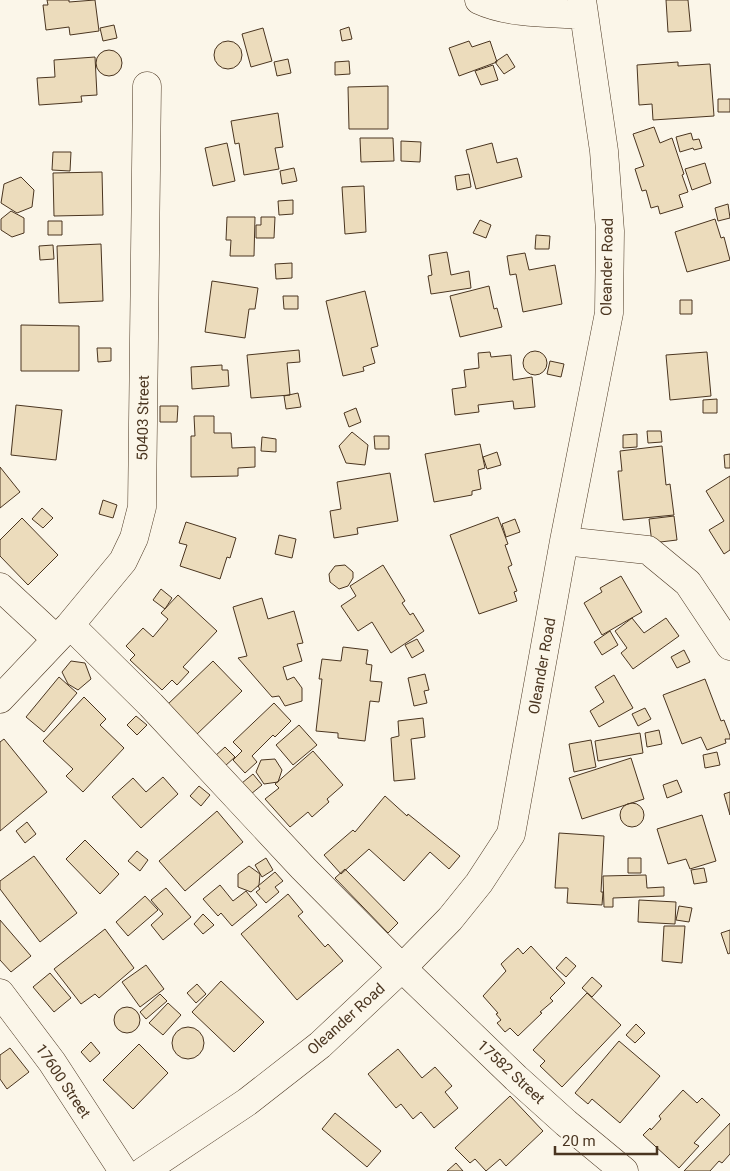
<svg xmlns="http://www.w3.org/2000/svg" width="730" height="1171" font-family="Roboto,sans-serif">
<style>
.building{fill:#ecdcbc;stroke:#4a3520}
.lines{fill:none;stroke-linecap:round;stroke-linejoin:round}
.minor-casing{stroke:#4a3520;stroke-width:29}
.minor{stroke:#fbf6e9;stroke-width:28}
.labels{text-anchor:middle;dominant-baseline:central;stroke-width:4;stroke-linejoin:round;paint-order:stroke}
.street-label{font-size:15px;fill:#4a3520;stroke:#fbf6e9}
</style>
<rect width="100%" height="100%" fill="#fbf6e9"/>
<path class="building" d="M47,0h22v2l26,-2 4,31 -29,4 -1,-8 -23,3 -3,-25h5z
M666,0h22l3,31 -23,1z
M114,25l3,13 -14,3 -3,-13z
M349,27l3,12 -10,2 -2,-11z
M263,28l9,33 -21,6 -9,-33z
M214 55a14 14 0 1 1 28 0a14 14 0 1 1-28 0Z
M469,41l3,6 18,-6 7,21 -38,14 -10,-28z
M96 63a13 13 0 1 1 26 0a13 13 0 1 1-26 0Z
M507,54l8,13 -11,7 -9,-12z
M95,57l2,38 -16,1 1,6 -43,3 -2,-27 18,-1 -1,-17z
M288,59l3,14 -14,3 -3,-14z
M349,61l1,13 -15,1v-13z
M678,62v4l32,-2 4,52 -61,4 -1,-16 -13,1 -2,-40z
M493,65l5,15 -17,5 -6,-14z
M388,86v43h-39l-1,-42z
M718,99h12v13h-12z
M278,113l5,34 -8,1 4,21 -35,6 -5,-32 -4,1 -4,-23z
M654,127l6,16 12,-5 12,36 -2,1 6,17 -9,3 4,12 -23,7 -2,-8 -7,2 -5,-18 -4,1 -7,-22 9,-3 -11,-32z
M691,133l2,7 6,-1 3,9 -8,2 -1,-2 -13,4 -4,-15z
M360,138h33l1,23 -33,1z
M401,141l20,1 -1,20 -19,-1z
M227,143l8,38 -22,5 -8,-38z
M492,143l5,20 20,-5 5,19 -46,12 -10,-39z
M53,152h18l-1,19 -18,-1z
M705,163l6,20 -19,7 -7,-21z
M294,168l3,13 -15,3 -2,-13z
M102,172l1,43 -49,1 -1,-43z
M469,174l2,13 -14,3 -2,-14z
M21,177l13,13 -2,17 -15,6 -16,-10 3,-19z
M364,186l2,46 -21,2 -3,-47z
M293,200v14l-14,1 -1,-14z
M728,204l2,14 -12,3 -3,-13z
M11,211l13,7v15l-12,4 -11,-7v-11z
M227,217h28l-1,39h-24l1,-16h-5z
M261,217h14l-1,21h-18v-13h5z
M715,219l6,19 3,-1 6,23 -43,12 -12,-40z
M480,220l11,5 -5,13 -13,-5z
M48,221h14v14h-14z
M536,235l14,1 -1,13h-14z
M101,244l2,57 -44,2 -2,-57z
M53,245l1,14 -14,1 -1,-14z
M447,252l4,23 18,-4 2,17 -40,6 -3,-18 4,-1 -3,-20z
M525,253l4,17 26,-5 7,39 -39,8 -7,-38 -6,1 -3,-19z
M292,263v15l-16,1 -1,-15z
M212,281l46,7 -3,21h-6l-4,29 -40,-6z
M489,286l5,23 3,-1 5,19 -42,10 -10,-41z
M365,291l13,55 -7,2 4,15 -12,4 1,4 -21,5 -17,-75z
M283,296h15v13h-14z
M680,300h12v14h-12z
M21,325l58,1v45h-58z
M97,348h14v13l-13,1z
M299,350l1,12 -13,1 3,32 -39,3 -4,-43z
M523 363a12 12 0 1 1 24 0a12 12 0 1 1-24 0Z
M490,352l1,5 20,-2 2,25 19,-3 3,30 -21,2 -1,-8 -35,4 1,7 -24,3 -3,-26 14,-2 -2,-17 15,-2 -1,-15z
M707,352l4,44 -41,4 -4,-45z
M550,361l14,3 -3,13 -14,-3z
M222,365v5h6l1,16 -37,3 -1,-22z
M298,393l3,14 -15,2 -2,-13z
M717,399v14h-14v-13z
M16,405l46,5 -6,50 -45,-5z
M160,406h18l-1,16h-17z
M356,408l5,14 -12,5 -5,-14z
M194,416h20v17h17l1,15 23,-1v20l-17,1v8l-47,1v-41h4z
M647,431h14l1,11 -14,1z
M352,432l16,13 -3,20 -19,-2 -7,-17z
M637,434v13l-14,1v-13z
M374,436h15v13h-14z
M262,437l14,2v13l-15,-1z
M480,444l5,24 -7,2 3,19 -9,2v4l-38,7 -9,-48z
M662,446l4,39 4,-1 4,31 -51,5 -5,-49h4l-2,-20z
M497,452l4,13 -14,4 -4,-12z
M730,454v14h-5l-1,-13z
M0,467l20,25 -20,16z
M390,473l8,48 -41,7 1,6 -24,4 -4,-27 11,-2 -4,-27z
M730,476v74l-6,4 -15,-24 15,-9 -18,-30z
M103,500l14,5 -4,13 -14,-4z
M42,508l11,10 -10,10 -11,-9z
M674,516l3,24 -25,3 -3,-24z
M498,517l10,27 -3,1 7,20 -4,2 9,24 -3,1 3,9 -38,13 -29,-79z
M22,518l36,37 -30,30 -28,-29v-16z
M515,519l5,13 -14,5 -4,-13z
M186,522l50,16 -6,20 -3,-1 -7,22 -40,-13 7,-21 -8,-2z
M279,535l17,4 -4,19 -17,-4z
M345,565l8,7v6l-5,8 -9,3 -9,-7 -1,-8 6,-8z
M383,565l22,36 -3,2 8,12 3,-2 11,18 -33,22 -19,-31 -14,9 -17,-25 15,-10 -6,-10z
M621,576l21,36 -40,23 -18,-32 18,-11 -2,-4z
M161,589l11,9 -7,11 -12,-9z
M178,595l39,36 -34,36 6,5 -12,13 -5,-5 -10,10 -32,-30 5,-5 -9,-9 17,-18 10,9 15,-18 -7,-6z
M262,598l6,21 26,-8 9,32 -6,1 5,17 -19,6 4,13 7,-3 8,11v13l-17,5 -6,-10 -7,1 -34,-39 9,-2 -14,-49z
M632,618l12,15 22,-15 13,18 -46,33 -12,-16 6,-5 -12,-17z
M610,631l8,14 -16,10 -8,-13z
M417,639l7,12 -12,7 -7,-13z
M343,647l25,3 -2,14 6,1 -2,16 12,1 -3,20 -9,-1 -5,40 -27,-3v-5l-22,-2 6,-52h-3l3,-20 19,2z
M684,650l6,12 -13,6 -6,-11z
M71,661l14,2 6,16 -13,11 -10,-6 -6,-12z
M213,661l29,30 -46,44 -29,-30z
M425,674l4,16 -5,1 3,12 -13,3 -6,-28z
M614,675l19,33 -34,19 -9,-16 14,-9 -9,-15z
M59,677l18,16 -33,39 -18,-15z
M705,679l16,42 3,-1 6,16v3h-5l1,4 -19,7 -6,-13 -19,7 -19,-49z
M84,697l22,22 -6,6 24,23 -41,44 -17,-16 7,-7 -30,-28z
M274,703l17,18 -16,16 -2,-2 -21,21 5,6 -12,11 -12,-13 9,-9 -9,-9z
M645,708l6,11 -13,7 -6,-12z
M136,716l11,9 -10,10 -10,-10z
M423,718l2,19 -14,2 4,40 -21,2 -3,-43 8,-2 -1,-15z
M299,725l18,20 -24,20 -17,-20z
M659,730l3,14 -15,3 -2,-14z
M640,733l3,20 -45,8 -3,-20z
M4,739l43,53 -47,39v-89z
M591,740l5,27 -22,5 -5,-28z
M225,747l10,10 -10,9 -10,-10z
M313,751l30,34 -16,14 2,3 -17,15 -4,-5 -18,15 -25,-28 14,-11 -4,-4z
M717,752l3,13 -15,3 -2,-13z
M631,758l13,41 -62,20 -13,-41z
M275,759l7,11 -4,12 -14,2 -8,-12 5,-12z
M253,774l9,11 -11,9 -9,-11z
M163,777l15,17 -37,34 -29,-31 21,-19 13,14z
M677,780l5,12 -15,6 -4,-13z
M199,786l11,9 -9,11 -11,-10z
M730,792v23l-6,-21z
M385,796l22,20 1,-2 52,42 -11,13 -19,-17 -26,29 -35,-32 -28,25 -17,-19 29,-25 2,2z
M620 815a12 12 0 1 1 24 0a12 12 0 1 1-24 0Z
M217,811l26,31 -58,49 -26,-30z
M702,815l14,46 -26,8 -4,-10 -18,5 -11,-35z
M27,822l9,12 -11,9 -9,-12z
M559,833l45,3 -3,56h2l-1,13 -35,-2 1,-15h-13z
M85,840l34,34 -19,20 -34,-35z
M137,851l11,9 -8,11 -12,-10z
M34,856l43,57 -37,29 -40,-53v-8z
M266,858l7,12 -11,7 -7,-12z
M628,858h13v15h-13z
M249,866l11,8 -1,11 -8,7 -13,-5v-13z
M704,868l3,14 -13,2 -3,-14z
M345,869l53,54 -10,10 -53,-55z
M275,872l8,9 -8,6 4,5 -13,11 -10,-11 4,-3 -2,-3z
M646,875l1,13 17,-1v9l-51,2v9h-9l-1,-31z
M220,885l13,16 13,-10 11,14 -25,21 -11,-13 -3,3 -15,-17z
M166,888l25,29 -28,23 -12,-15 12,-11 -12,-14z
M288,894l15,18 -5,4 27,31 3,-3 15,17 -46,39 -56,-66z
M145,896l13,14 -30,26 -12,-14z
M639,900l37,2 -1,22 -37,-2z
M679,906l13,2 -3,14 -13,-2z
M203,914l11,11 -11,9 -9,-10z
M0,920l31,36 -20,16 -11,-12z
M664,926h21l-3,37 -20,-2z
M105,929l29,39 -35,30 -4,-4 -14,10 -27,-35z
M730,930v23l-2,1 -7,-21z
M531,946l34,37 -15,15 3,3 -13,11 2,1 -24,23 -8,-8 -5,4 -8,-9 4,-3 -5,-6 2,-1 -15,-17 23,-25 -5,-7 17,-16 5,6z
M566,957l10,9 -10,11 -10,-9z
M146,965l18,24 -24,18 -18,-25z
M50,973l21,25 -17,14 -21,-25z
M592,977l10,9 -10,11 -10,-9z
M221,981l43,41 -30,30 -42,-40z
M197,984l9,10 -10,9 -9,-10z
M587,993l34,32 -59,62 -22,-21 5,-5 -12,-11z
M160,994l7,7 -21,18 -6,-7z
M168,1003l13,12 -18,20 -14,-12z
M114 1020a13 13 0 1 1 26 0a13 13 0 1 1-26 0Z
M636,1024l9,9 -10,10 -9,-8z
M172 1043a16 16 0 1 1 32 0a16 16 0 1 1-32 0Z
M619,1041l41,35 -40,47 -28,-24 -4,5 -13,-11z
M91,1042l9,11 -10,9 -9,-10z
M139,1044l29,29 -35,36 -30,-29z
M10,1048l19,24 -22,17 -7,-10v-24z
M398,1049l24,29 13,-11 17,19 -7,6 13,16 -24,20 -13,-16 -8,7 -12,-15 -5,4 -28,-34z
M683,1090l14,13 5,-5 18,17 -26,28 5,3 -20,22 -36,-33 7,-7 1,2 10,-11 -2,-3z
M510,1096l33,35 -37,35 -6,-7 -14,12 -11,-12 -5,4 -15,-15z
M335,1113l46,38 -14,16 -45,-38z
M730,1123v31l-8,9 -3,-2 -9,10h-26z
M456,1163l7,8h-16z"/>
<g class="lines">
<g class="minor-casing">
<path id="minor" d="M479,0c30,14 72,13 105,15
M564,541l84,9 40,33 42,63
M0,587l56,52
M70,625l81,80 152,163 99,100 114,110 50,45 58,48
M0,699l70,-74 53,-64 11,-23 8,-31 5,-421
M0,993l52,69 71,109
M144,1171l103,-69 73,-57 82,-77 48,-49 29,-36 32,-49 53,-293 45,-228 1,-82 -6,-80 -22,-151"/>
</g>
<use href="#minor" class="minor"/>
</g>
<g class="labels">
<g class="street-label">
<text transform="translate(607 267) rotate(-89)">Oleander Road</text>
<text transform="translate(143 418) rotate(-89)">50403 Street</text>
<text transform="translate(542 666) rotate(-80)">Oleander Road</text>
<text transform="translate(346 1019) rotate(-42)">Oleander Road</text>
<text transform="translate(511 1072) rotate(43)">17582 Street</text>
<text transform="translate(63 1081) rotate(56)">17600 Street</text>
</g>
</g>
<path d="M555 1146v8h102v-8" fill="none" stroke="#4a3520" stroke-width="2.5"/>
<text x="562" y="1146" font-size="15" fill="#4a3520" stroke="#fbf6e9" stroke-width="4" paint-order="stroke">20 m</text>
</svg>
